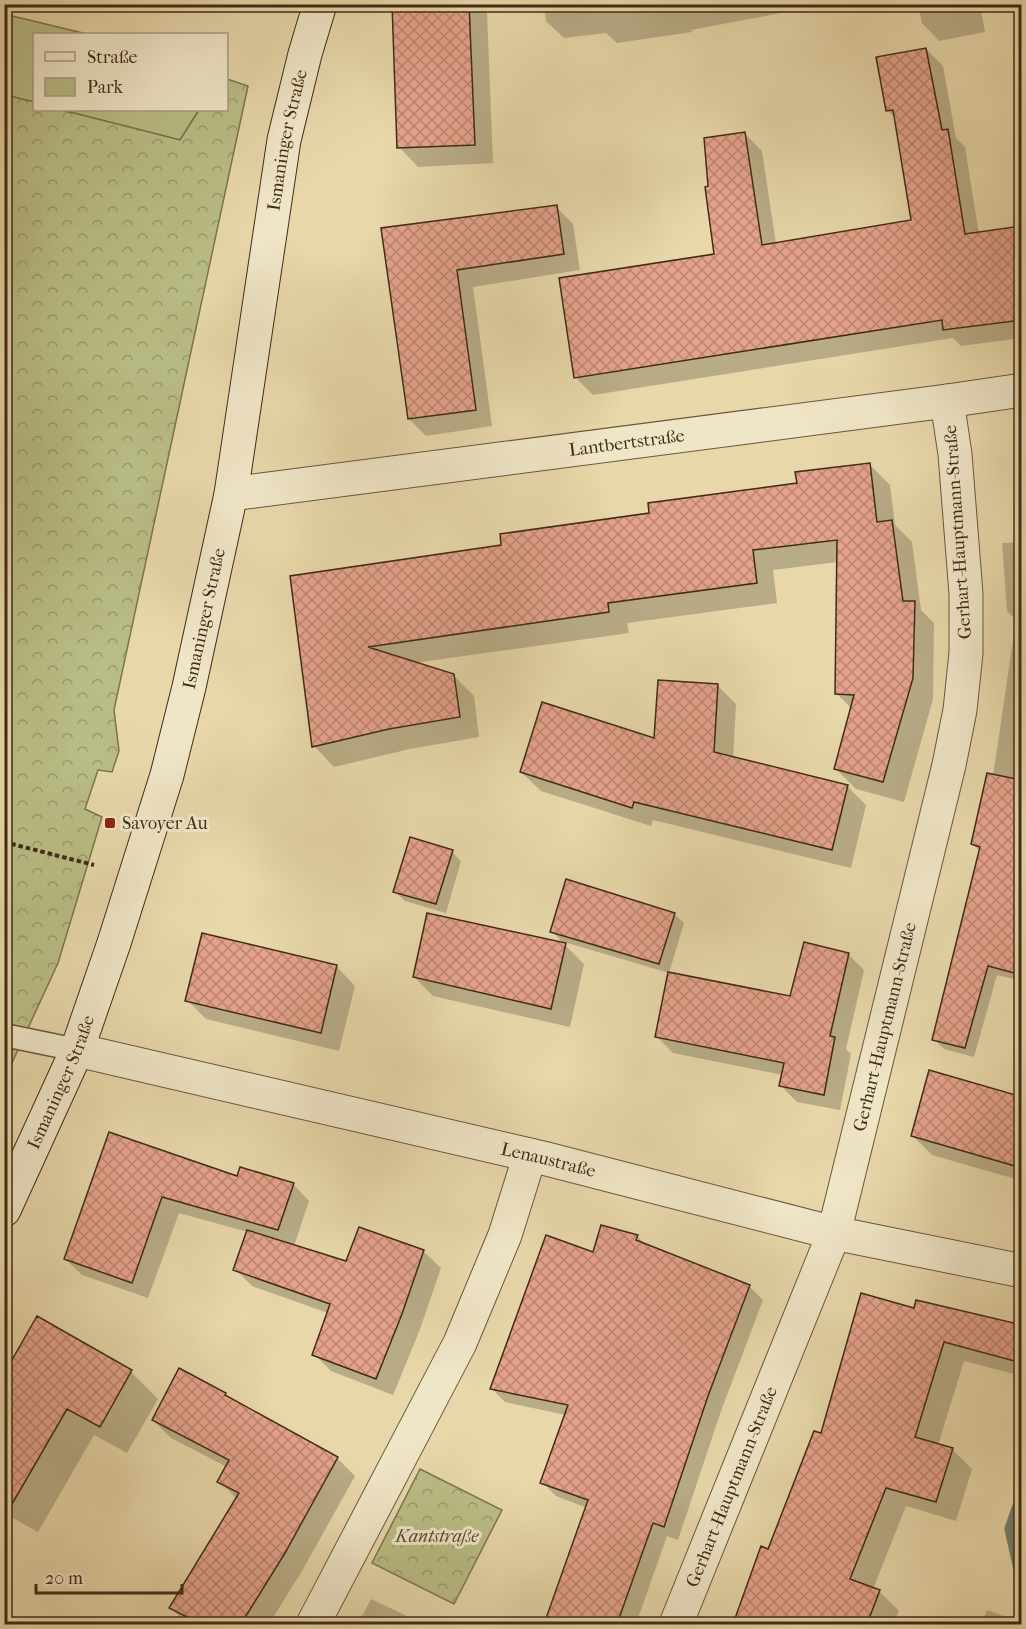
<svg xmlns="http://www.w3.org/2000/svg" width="1026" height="1629" font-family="'IM FELL French Canon',serif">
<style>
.green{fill:#b9bd85;stroke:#7c744e;stroke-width:1.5}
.forest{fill:url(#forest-crowns);stroke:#7c744e;stroke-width:1.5}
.shadow{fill:#0003}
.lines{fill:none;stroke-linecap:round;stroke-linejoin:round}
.stream{stroke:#748070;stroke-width:15}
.building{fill:url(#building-cross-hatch);stroke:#402b17;stroke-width:1.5}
.lane-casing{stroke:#6a563c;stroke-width:25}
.street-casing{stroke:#6a563c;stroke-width:35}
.secondary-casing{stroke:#402b17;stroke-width:35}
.path{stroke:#402b17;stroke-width:4;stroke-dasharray:4.5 3;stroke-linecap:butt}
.lane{stroke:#efe5c7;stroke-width:22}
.street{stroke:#efe5c7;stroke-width:33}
.secondary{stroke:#efe5c7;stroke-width:33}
.poi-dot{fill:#8f2418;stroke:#efe5c7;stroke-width:2}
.labels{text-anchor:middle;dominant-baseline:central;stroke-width:6;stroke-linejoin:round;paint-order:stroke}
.street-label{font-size:18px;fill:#402b17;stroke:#efe5c7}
.poi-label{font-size:18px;fill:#402b17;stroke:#efe5c7;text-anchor:start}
.park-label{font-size:18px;font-style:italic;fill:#58482d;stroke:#efe5c7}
</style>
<defs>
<pattern id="forest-crowns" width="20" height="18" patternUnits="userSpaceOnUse" patternTransform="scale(1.5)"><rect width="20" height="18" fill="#b9bd85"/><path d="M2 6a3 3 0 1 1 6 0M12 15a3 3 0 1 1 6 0" fill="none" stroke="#989a6c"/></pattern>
<pattern id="building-cross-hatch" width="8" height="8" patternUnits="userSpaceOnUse" patternTransform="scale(1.5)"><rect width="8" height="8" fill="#e5a28b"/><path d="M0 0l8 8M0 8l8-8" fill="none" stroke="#bb8471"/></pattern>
</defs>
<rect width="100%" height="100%" fill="#e7d7a9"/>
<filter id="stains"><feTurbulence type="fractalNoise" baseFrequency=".00333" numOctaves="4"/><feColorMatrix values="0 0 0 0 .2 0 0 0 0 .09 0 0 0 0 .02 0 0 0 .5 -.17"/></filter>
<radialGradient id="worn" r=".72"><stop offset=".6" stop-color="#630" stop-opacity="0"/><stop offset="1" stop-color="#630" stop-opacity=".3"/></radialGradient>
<path class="green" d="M4,14l83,20h-53v68l-29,-7z
M62,110h137l-19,30z"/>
<path class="forest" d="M227,79l21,7 -134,624 5,41 -7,21 -14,-2 -13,39 17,8 -44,146 -53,115v-983l29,7v8h28l118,30 19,-30h27z
M420,1469l82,41 -48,94 -82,-41z"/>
<path class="shadow" d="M393,4h87l7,8 6,151 -75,4 -19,-20z
M544,4h257l1,5 -111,21 1,2 -75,11 -11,-10 -42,5 -18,-17z
M918,4h62l5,28 -46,9 -17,-18z
M926,49l17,17 13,72 9,9 14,87 43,-6v110l-61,8 -8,-8 -360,57 -17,-17 -15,-99 155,-24 -6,-67 35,-54 17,17 14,93 137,-22 -17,-103 -8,-8z
M556,207l17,17 7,46 -107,17 19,139 -66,10 -17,-17 -26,-190z
M869,464l21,21 5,40 17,17 9,68 13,13 -1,76 -29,103 -48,-13 -21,-21 17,-59 -16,-16 2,-131 -65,8 4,33 -150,20 2,10 -215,30 39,12 21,21 5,41 -69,12 -76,18 -20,-21 -23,-169 212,-30 295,-62z
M1022,542v439l-25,-6 -23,82 -30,-8 -10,-10 47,-187 -9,-8 21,-68 23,-156 -9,-9 -5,-68z
M717,685l19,19 -3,55 114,27 19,19 -15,63 -198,-48 -2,6 -110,-35 -20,-19 135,-32z
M452,852l9,9 -15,52 -41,-12 -10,-9z
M674,914l10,9 -15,50 -108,-32 -9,-10z
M565,945l19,19 -14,63 -137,-31 -19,-19z
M848,954l16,16 -18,79 5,5 -11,56 -43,-8 -16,-16 2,-11 -110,-22 -16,-16 134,-39z
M336,966l19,20 -16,65 -133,-32 -19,-19z
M1022,1099v82l-90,-26 -19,-19z
M110,1134l128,44 55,6 16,17 -15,45 53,16 76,-11 18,17 -22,64 -26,63 -62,-24 -17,-17 14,-41 -76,-27 -17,-17 13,-37 -69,-19 -31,85 -66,-23 -17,-16z
M637,1236l10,10 102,40 14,14 -42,111 -43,129 -11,-4 -31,88h-90l41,-116 -31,-12 -14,-14 24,-67 -61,-13 -14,-14 103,-134z
M915,1310l107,17v49l-58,-15 -26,84 14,4 20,20 -16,52 -50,-15 -33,83 6,2 20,20 -5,13h-160l28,-76 7,3 53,-116z
M131,1372l27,27 -31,54 -33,-18 -56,97 -34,-19v-136z
M225,1394l7,6 105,58 18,18 -53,95 -33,53h-82l-16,-16 66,-109 -18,-18 8,-14 -56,-29 -18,-18z
M371,1599l53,25h-66z
M987,1610l35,13v1h-41z"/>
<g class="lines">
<path class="stream" d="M1022,1500l-10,29 10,45"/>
</g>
<path class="building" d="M392,4h77l6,141 -78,3z
M926,48l16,82 6,-1 17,105 57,-8v94l-79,10 -1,-10 -368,58 -15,-100 155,-24 -9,-67 3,-1 -4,-48 41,-6 17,113 149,-25 -18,-110 -7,1 -10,-54z
M557,205l7,49 -107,16 19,140 -68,9 -27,-191z
M870,463l7,59 15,-2 11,81h12l-2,77 -30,104 -49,-13 20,-74 -19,-1 2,-154 -84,10 4,33 -149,20 1,9 -241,35 86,27 6,43 -71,12 -77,18 -22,-171 211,-31 -1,-11 149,-21 -1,-10 149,-20 -2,-11z
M658,680l60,4 -4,68 134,33 -16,65 -198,-48 -2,6 -112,-36 22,-70 112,36z
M987,773l35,7v195l-34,-9 -23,82 -33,-8 48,-193 -9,-3z
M410,837l43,13 -17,54 -43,-12z
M566,879l109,34 -16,51 -109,-32z
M427,913l139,30 -15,66 -138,-32z
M202,933l135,32 -16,68 -136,-32z
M804,942l45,11 -19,83 5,1 -11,58 -45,-9 5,-23 -129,-26 13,-65 122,24z
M929,1070l93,27v71l-111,-32z
M109,1132l128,44 3,-9 54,16 -16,47 -116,-33 -30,86 -68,-24z
M601,1225l37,10 -2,5 114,45 -42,111 -44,131 -11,-4 -36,101h-73l44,-124 -48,-17 28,-78 -78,-16 56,-154 47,17z
M359,1227l65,23 -22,64 -26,65 -64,-24 18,-51 -97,-34 14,-40 99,31z
M861,1293l53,15 2,-8 106,25v38l-78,-21 -29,95 38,11 -17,54 -50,-14 -36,91 30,11 -13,34h-134l28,-78 7,3 46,-118 7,2z
M37,1316l95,54 -32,57 -33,-18 -63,109v-144z
M179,1368l47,25 -1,2 113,62 -53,96 -44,71h-40l-32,-16 70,-115 -22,-11 12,-22 -77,-40z"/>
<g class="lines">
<g class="lane-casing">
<path id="lane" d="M4,1035l73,15"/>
</g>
<g class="street-casing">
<g id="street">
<path id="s1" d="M231,494l716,-93 75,-11"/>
<path id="s2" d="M77,1050l466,108 291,75 188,38"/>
<path d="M313,1624l147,-281 45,-108 25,-80"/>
<path id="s3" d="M676,1624l158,-391 115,-468 11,-55 6,-57v-59l-11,-140 -8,-53"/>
</g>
</g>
<g class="secondary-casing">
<g id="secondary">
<path id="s4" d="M4,1210l73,-160 37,-107 53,-168 22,-88 42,-193 53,-354 21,-86 15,-50"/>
</g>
</g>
<path class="path" d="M4,842l90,23"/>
<use href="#lane" class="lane"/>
<use href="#street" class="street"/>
<use href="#secondary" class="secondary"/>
</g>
<rect class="poi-dot" x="104" y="817" width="12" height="12" rx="3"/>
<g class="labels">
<g class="street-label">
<text stroke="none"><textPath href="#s4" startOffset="1112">Ismaninger Straße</textPath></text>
<text stroke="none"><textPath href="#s1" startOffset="399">Lantbertstraße</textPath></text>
<text transform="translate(958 532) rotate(-94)">Gerhart-Hauptmann-Straße</text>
<text stroke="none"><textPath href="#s4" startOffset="626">Ismaninger Straße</textPath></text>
<text stroke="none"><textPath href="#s3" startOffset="634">Gerhart-Hauptmann-Straße</textPath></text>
<text stroke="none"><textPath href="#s4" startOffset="140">Ismaninger Straße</textPath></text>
<text stroke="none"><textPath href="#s2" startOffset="484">Lenaustraße</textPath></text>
<text stroke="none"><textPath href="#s3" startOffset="148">Gerhart-Hauptmann-Straße</textPath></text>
</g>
<g class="poi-label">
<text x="122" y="823">Savoyer Au</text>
</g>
<g class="park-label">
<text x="437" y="1536">Kantstraße</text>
</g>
</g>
<rect width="1026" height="1629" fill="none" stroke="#e7d7a9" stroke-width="24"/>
<rect x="6" y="6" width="1014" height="1617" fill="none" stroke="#402b17" stroke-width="3"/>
<rect x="12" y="12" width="1002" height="1605" fill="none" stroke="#402b17" stroke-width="1.5"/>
<rect x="33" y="33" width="195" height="78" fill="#efe5c7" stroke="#a99b81" stroke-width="1.5"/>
<rect x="45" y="52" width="30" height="9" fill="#efe5c7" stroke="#a99b81" stroke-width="1.5"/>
<text x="87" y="63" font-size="18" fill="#402b17">Straße</text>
<rect x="45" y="78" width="30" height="18" fill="#b9bd85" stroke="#a99b81" stroke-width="1.5"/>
<text x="87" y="93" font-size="18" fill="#402b17">Park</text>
<path d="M36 1584v9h146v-9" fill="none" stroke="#402b17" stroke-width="3"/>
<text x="45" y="1584" font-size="18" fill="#402b17" stroke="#efe5c7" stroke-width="4.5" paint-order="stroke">20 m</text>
<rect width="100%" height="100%" filter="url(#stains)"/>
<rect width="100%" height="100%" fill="url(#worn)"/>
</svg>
